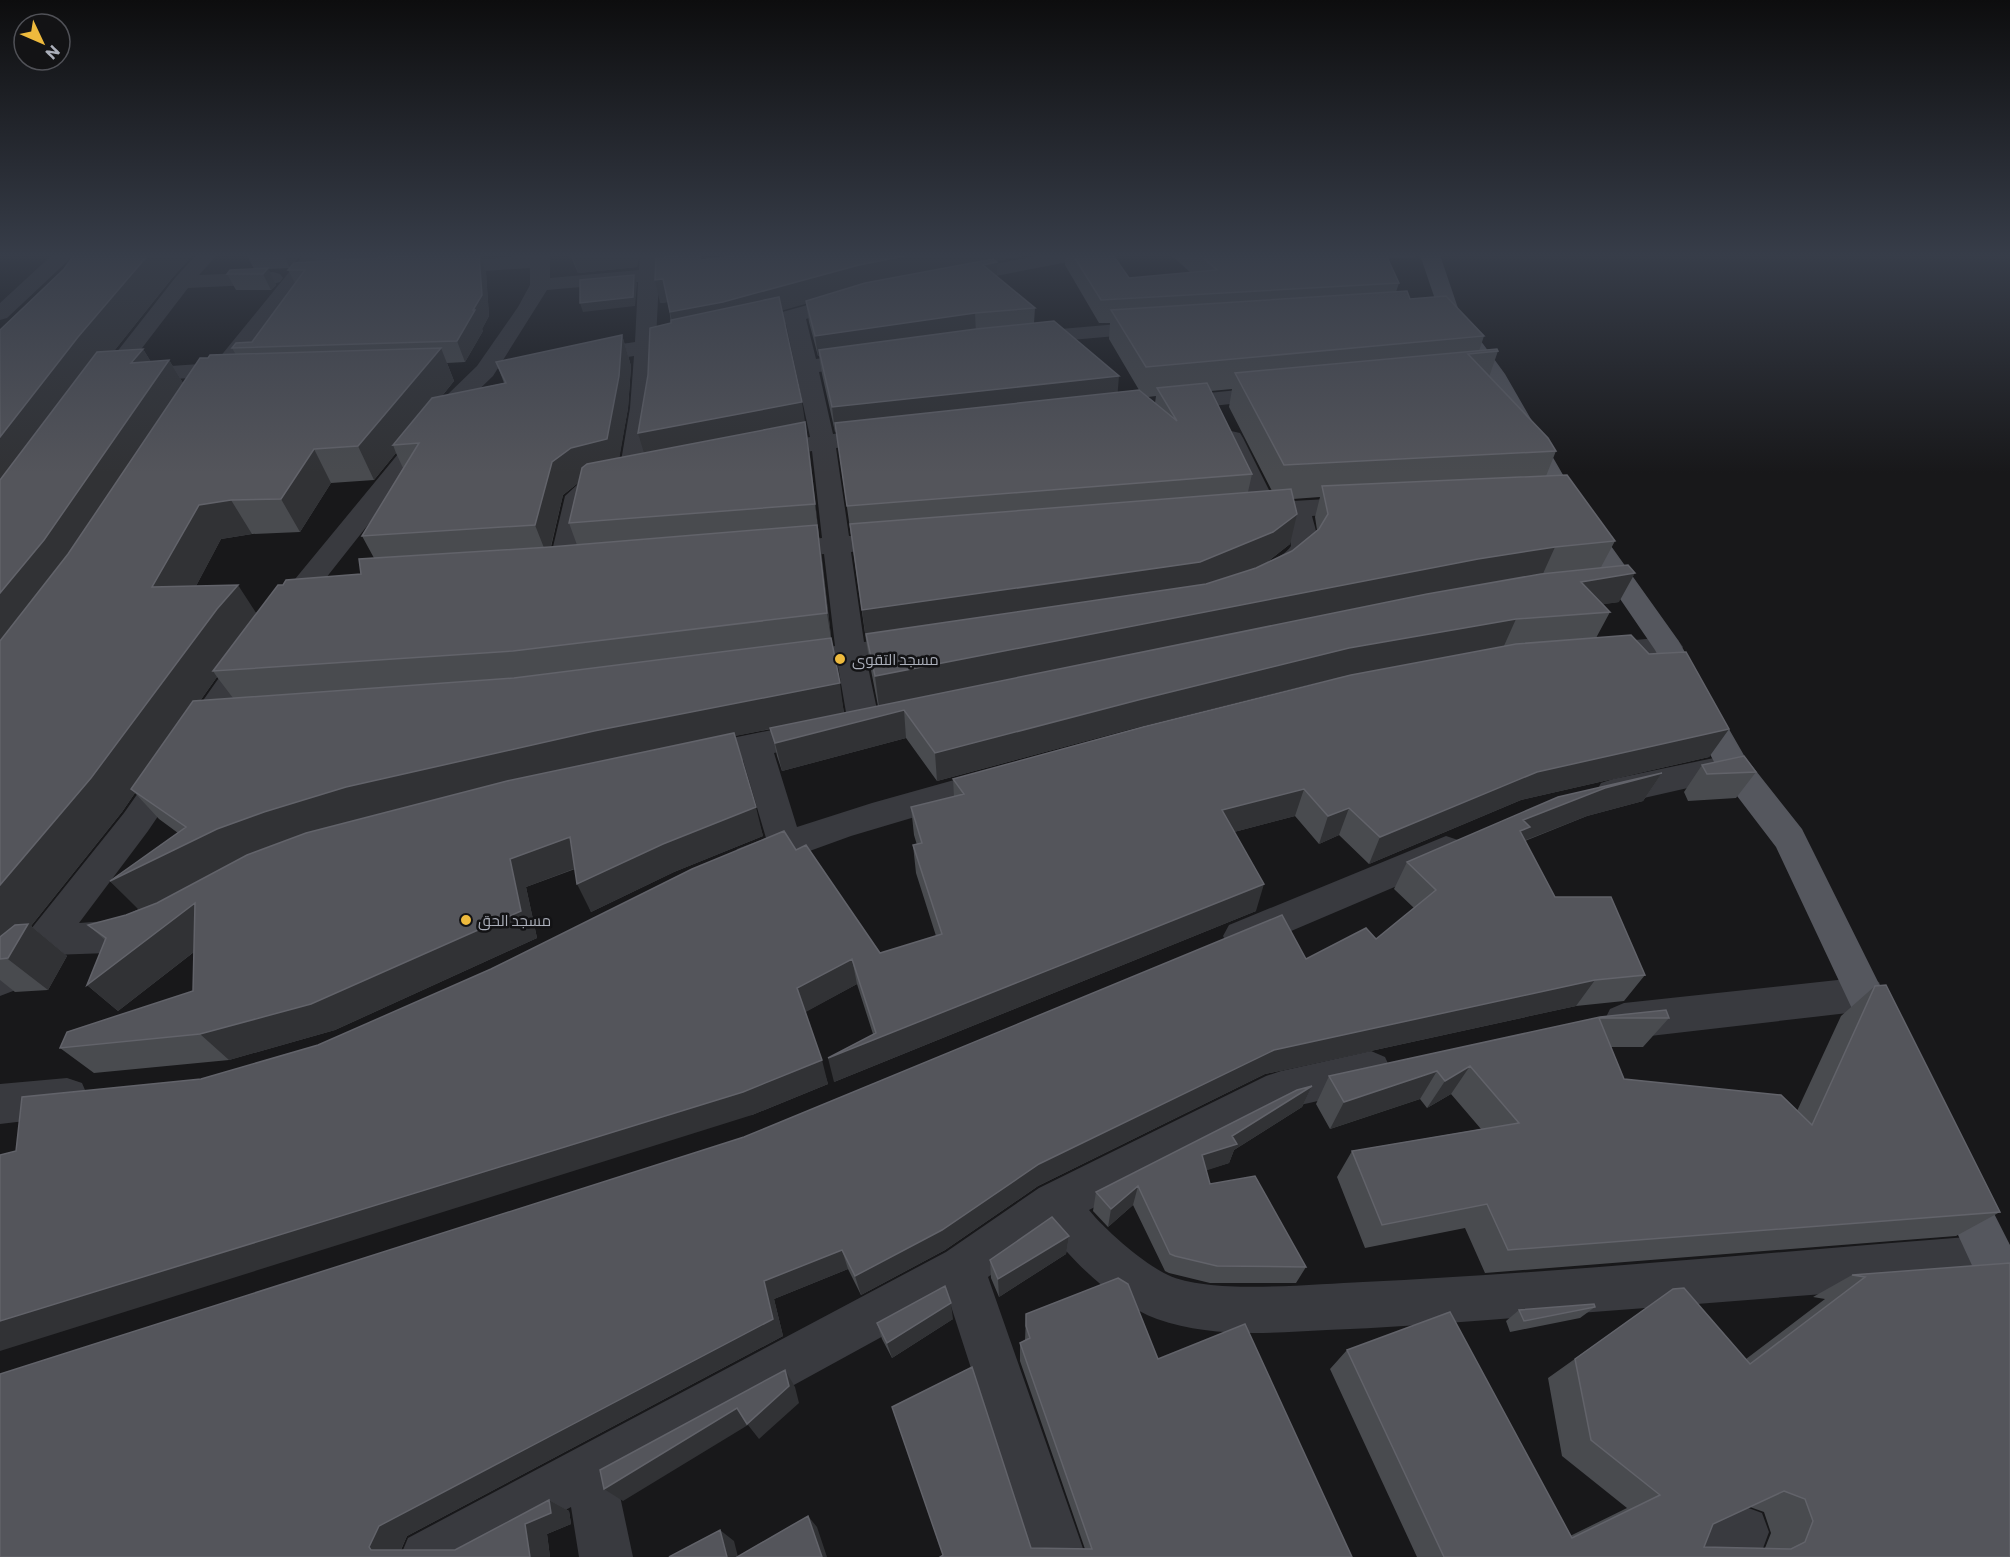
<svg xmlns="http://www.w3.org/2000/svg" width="2010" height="1557" font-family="Commissioner,Cairo,sans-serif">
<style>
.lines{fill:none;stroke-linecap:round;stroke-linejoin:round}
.minor{fill:#393a3f;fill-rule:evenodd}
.major{fill:#55575e;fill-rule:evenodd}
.wall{fill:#494b4f;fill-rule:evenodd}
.shaded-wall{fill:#313235}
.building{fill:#54555b;stroke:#62636a;stroke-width:1.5;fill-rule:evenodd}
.poi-dot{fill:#eeba3d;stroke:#131315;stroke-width:2}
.labels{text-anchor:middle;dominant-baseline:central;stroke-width:5;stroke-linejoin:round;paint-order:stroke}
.poi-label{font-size:15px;fill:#abafba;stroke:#131315;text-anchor:start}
</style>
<rect width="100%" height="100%" fill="#18181a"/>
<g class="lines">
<path class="minor" d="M52,255h22l-67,63 -7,2v-17z
M196,255h21l-18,20 74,-3 7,2 3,4 -3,4 -7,2 -85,4 -62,81 89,-6 88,-108h21l-111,140 -8,2 -8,-2 -3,-5 10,-13 -73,5 -8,-2 -2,-3c-8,11 -12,18 -27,14l-3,-5 3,-5 81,-103z
M530,255h20v23l89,-8 1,-15h20l-1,13 40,-4 7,2 3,4 -3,4 -47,6 -3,59 38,-6 8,2 3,5 -3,5 -46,7 -2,56 -10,71 -4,5 -9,3 -9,-3 -4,-5 12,-71 4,-52 -52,8 -8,-2 -3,-5 3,-5 8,-2 53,-8 3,-60 -91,8 -54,86 -32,31 -169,214 -10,2 -10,-2 -4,-7 4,-7 173,-210 32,-31 41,-59 12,-22v-17l-91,6 -7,-2 -3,-4 3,-4z
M1041,255h42l-3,4 -7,2 -119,23 -7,-2 -3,-4 3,-4 7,-2z
M850,293l7,2 3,4 -3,4 -51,16 10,40 48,-7 8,2 3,5 -3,5 -53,8 14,62 49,-5 9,2 3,5 -3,5 -55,7 13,88 49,-4 9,2 4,6 -4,6 -56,6 13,90 47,-6 10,3 5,7 -5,7 -54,9 13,62 -5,8 -11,3 -11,-3 -5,-8 -10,-58 -48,7 -11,-3 -4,-7 4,-7 56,-10 -11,-92 -48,4 -10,-2 -4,-6 4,-6 56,-6 -10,-87 -48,9 -9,-2 -3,-5 3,-5 55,-11 -24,-113 -45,13 -8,-1 -3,-5 3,-5z
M1153,321l8,1 3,5 -3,5 -135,12 -8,-1 -3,-5 3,-5 8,-1z
M1276,386l8,2 4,5 -4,5 -115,13 -8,-2 -4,-5 4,-5 8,-2z
M1231,431l9,2 3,5 32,64 87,-5 9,2 4,6 -4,6 -59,5c2,8 6,19 6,28 -2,22 -33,37 -52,32l-4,-6c7,-11 22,-13 29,-24l-5,-29 -35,2 -9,-2 -4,-6 4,-6 8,-2 -31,-65 3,-5z
M587,481l9,3 4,5 -10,10 -14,69 -4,6 -10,3 -10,-3 -4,-6 17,-72 13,-12z
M1668,637l10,3 5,7 -5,7 -77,9 -11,-3 -4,-7 4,-7 11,-3z
M253,642l11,3 4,7 -4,7 -116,172 -69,92 29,-2 38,-10 13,5 5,11 -5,11 -51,15 -56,2 -39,36 -13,5v-40l31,-27 93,-116 118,-168z
M816,721l11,4 5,8 -5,8 -53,12 23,74 75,-24 125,-35 12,3 5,9 -5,9 -158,47 -102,37 -12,-4 -6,-10 6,-10 29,-11 -23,-78 -50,10 -11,-3 -5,-9 5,-9 11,-3z
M1733,754l12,3 4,9 -4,9 -132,30 -12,-4 -5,-9 5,-9 12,-4z
M1446,836l12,4 5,10 -5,10 -216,92 -13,-5 -6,-11 6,-11z
M1865,977l14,5 5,12 -5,12 -14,5 -241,28 -14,-6 -6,-12 6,-12 14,-6z
M1371,1051l14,6 6,13 -6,13 -14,6 -84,19 -198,102c16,20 55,54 79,65 43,20 145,9 195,7 210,-10 419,-31 629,-47l16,7 2,5 -2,27 -16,7c-168,13 -336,26 -504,39 -54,4 -107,8 -161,10 -57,3 -116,8 -170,-11 -39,-14 -81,-54 -106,-86l-63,44 98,280h-54l-83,-257 -332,182 16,75h-54l-8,-50 -91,50h-80l8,-19 538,-286 93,-64 227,-112 15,-5z
M67,1078l15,5 6,14 -6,14 -15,5 -67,8v-40z
M1743,1506l19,7 7,19 -7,19 -12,6h-81l8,-19z"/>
<path class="major" d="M1420,255h20l19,56 46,63 69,120 104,146 67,117 57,72 103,207 -6,13 -14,5 -14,-5 -95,-202 -55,-72 -66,-125 -106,-155 -66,-121 -44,-63z
M1957,1163l15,7 38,75v65l-16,-7 -18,-29 -41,-89 7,-15z"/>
</g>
<path class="wall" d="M74,255h119l-20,22 -59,74 29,-2 8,13 18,-2 14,23 53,-28 -4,-7 20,-6 43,-59 -7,-13 2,-2 -22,1 8,16 -5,5h-35l-9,-16 27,-5 -7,-14h54l-7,8 22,-2 -3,-6h167l6,18 3,43 -7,13 1,2 -18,31 -18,1 7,18 -12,15 62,-13 -8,-21 126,-27 9,31 -3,42 -9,50 25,-5 27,-130 -3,-21 -8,1 41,-43 295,1 1,16 38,31 -1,15 84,69 21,-2 -30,-51 1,-16h-11l-34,-58v-10h48l16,23 62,-5 -20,-18h246l-1,2 -28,1 11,25 -3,9 88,44 -5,15h19l-9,26 67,74 -10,25 69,65 -14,26 18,35 -16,2 7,8 -14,26 53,16 80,75 -20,28 -188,43 -152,64 -30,-29 -20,9 -24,-28 -61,16 22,79 -422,171 39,-48 -16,-50 -52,28 23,72 -76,31 -736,36 185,-72 117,-34 478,-195 84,103 56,-17 -20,-63 -3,-28h4l-3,-10 -3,-28 43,-10 -1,-18 395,-104 -210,52 -201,54 -31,-43 -124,33 -5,-15 -6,-27 -37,7 29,100 -89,36 -83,40 -16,-43 -49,18 11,51 -202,92 -106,30 -135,13 -34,-25 133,-57 1,-39 -76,59 -31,-26 18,-45 -17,-15 38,-10 13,-6 -29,-28 68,-48 -19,-14 -24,-26 -13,19 -91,114 36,30 -19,34 -33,2 -15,-12v-650l64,-61zM806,303l3,19 9,34h1l3,18 13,58 1,-1 30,209 4,25 8,41 -34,7 -12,-68 -25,-210 -25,-125zM1232,389l-3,18 43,84 -24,1 4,-18 -41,-83zM1156,396l-1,7 -7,-6zM396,453l7,15 -41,68 12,22 -13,16 -104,39 -61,-27 25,-47 31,-5 48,-2 31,-49 43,-3zM578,483l-9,40 8,22 -26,2 12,-52zM1320,497l-5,20 2,13 -25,21 -36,17 -6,2 16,-7 24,-19 3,-45zM217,677l16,21 -33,3z
M570,255h69l-2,12 -59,6z
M1702,765l54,7 -20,26 -48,3 -4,-9z
M1662,773l-19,28 -56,15 -62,25 30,56 90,78 -21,26 -48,5 -311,68 -227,112 -93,64 -84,45 -13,-26 -74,30 9,37 -376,200 -6,14h54l94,-50 20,11 2,13 -24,10 3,23h-550l1306,-598 70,-20 38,-31 -20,-19 13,-27z
M1875,986l125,226 -44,24 -471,37 -20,-45 -100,20 -28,-71 15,-26 129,-22 -30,-35 -24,14 -7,-9 -90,30 -14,-25 13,-28 271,-59 69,1 -26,29h-32l13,32 173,32 44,-95z
M1312,1086l-10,21 -68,43 -5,13 -23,7 4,14 96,83 -10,16h-86l-41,-10 -4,-2 -32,-66 -25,22 -15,-16 3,-19z
M1069,1236l-3,18 -67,43 -8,-19 -1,-18z
M2010,1263v294h-593l-87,-188 17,-19 223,186 57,-28 -65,-52 -14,-78 125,-89 73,70 79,-60 -12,-2 39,-22zM1750,1507l14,5 7,21 -6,15 -61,-1 9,-23z
M1595,1307l-15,11 -70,14 -4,-11 13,-11z
M1026,1314l132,45 194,198 -321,-9 54,1 -65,-188v-18l5,-2z
M953,1319l-61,39 -10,-19 -5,-16z"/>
<path class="shaded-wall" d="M148,255h45l-20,22 -74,93 -99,136v-69l78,-100z
M284,255h17l-11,13z
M479,255h1l6,18 3,43 -7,13 1,2 -18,31 -8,-21 16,-31z
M572,255h67l-2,12 -59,6z
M659,255h40l-38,10z
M910,255h118l-166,33 -135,38 -52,9 -5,-23 189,-47z
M997,262v20l-14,-17z
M268,268l8,17 -5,5 -8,-16z
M634,275l3,9 -2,22 -52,6 -3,-9z
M663,279l5,23 -8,1 -5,-23z
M975,313l1,21 -157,16v6h-1l-3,-20z
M622,335l9,31 -3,42 -11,64 -35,8 -19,15 -15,63 -13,-33 17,-63z
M441,348l13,33 -51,63 -10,1 3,8 -22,27 -16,-34z
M143,349l16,26 10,-15 20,33 -189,325v-125l131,-230z
M1119,376l-2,24 -282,32 -3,-25z
M802,402l8,52 9,82 -4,-32 -167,-38 -10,-33z
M314,449l17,34 -31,49 -19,-33z
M231,500l21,34 -31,5 -44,83 -25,-35 47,-82z
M1297,514l-7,30 -24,19 -71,30 -329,41v6l-4,-30z
M817,525l5,32 10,88 -5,-32z
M1555,547l-14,31 -662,129 -4,-31 603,-117z
M1635,573l-16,29 -52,8 14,-28z
M238,585l22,34 -47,52 4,6 -81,115 -5,-3 4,4 -13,19 -91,114 36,30 -19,34 -48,-37v-68l217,-276z
M1516,619l-13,29 -163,29 -202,50 -201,54 -2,-28 207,-54 207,-51z
M840,683l4,31 -238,48 -466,149 -30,-30 107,-52 47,-17 82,-25 248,-56z
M904,710l2,28 -124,33 -7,-28z
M1729,729l-20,28 -188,43 -152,64 11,-27 157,-65z
M1662,773l-19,28 -56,15 -66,26 -7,12 9,-34 82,-32z
M1304,789l-9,27 -80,21 7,-27z
M756,807l7,29 -89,36 -83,40 -14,-28 86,-40z
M1349,808l-10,27 -20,9 9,-28z
M570,837l14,28 -58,22 11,51 -202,92 -106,30 -29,-26 310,-175z
M1264,884l-8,27 -422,171 -6,-24z
M195,903l27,27 -104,81 -31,-26z
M852,959l5,25 -53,29 -7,-25z
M1595,980l-19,26 -311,68 -227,112 -93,64 -84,45 -6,-19 184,-112 235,-114z
M822,1060l6,24 -76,31 -752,236v-30z
M1470,1066l-19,28 -24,14 18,-27z
M1437,1071l-17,28 -90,30 14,-27z
M1312,1086l-10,21 -68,43 -5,13 -33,11 6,-19z
M1138,1186l-5,19 -25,22 3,-18z
M1069,1236l-3,18 -67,43 -1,-18z
M842,1250l6,19 -74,30 9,37 -376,200 -9,20 -27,-6 -2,-3 10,-21 385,-245z
M951,1303l2,16 -61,39 -5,-15z
M785,1370l10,17 4,16 -40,36 -11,-14 -125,76 -19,-12 133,-81z
M549,1500l20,11 2,13 -24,10 3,23h-20l-5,-33z
M808,1516l9,11 10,30h-5z
M720,1530l14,11 4,16h-11z"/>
<path class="building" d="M74,255h74l-70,82 -78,100v-107l64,-61z
M423,255h56l3,40 -9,15h2l-18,31 -225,7 4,-5 16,-1 53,-72h-17l6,-7z
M688,255h11l2,5 40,-5h169l-51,10 -136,37 -53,10 -7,-33 -8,1 1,-22z
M1073,255h40l16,23 88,-8 -17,-15h186l13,28 -298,17z
M993,259l4,3 -14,3 52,43 -60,5 -160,23 -9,-35 59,-18z
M268,268l-5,6h-36l3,-4z
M634,275l-1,22 -53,6v-23z
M1407,291l3,8 36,-3 38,40 -338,31 -35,-57z
M779,297l23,105 -164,31 10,-58 2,-47 21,-5v-3z
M1054,321l65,55 -287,31 -13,-57 157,-21z
M622,335l-3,41 -12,63 -36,9 -19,14 -17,63 -173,11 57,-93 -26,2 39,-47 74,-15 -10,-21z
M441,348l-83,98 -44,3 -33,50 -50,1 -32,5 -47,82 86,-2 -21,24 -126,169 -91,107v-244l68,-87 132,-196h8l2,-3z
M143,349l-12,14 38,-3 -125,180 -44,53v-113l97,-128z
M1497,349l1,2 -30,3 80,84 8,13 -272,14 -49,-92z
M1207,383l45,91 -405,32 -12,-83 304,-33 38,31 -20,-33z
M805,422l10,82 -246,19 13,-55 5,-4z
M1567,475l48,66 -60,6 -77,12 -603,117 -9,-42 340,-50 50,-16 36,-17 27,-22 9,-15 -6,-28z
M1291,489l6,25 -24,18 -73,30 -338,48 -12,-86z
M817,525l10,88 -314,38 -300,20 65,-86h5l3,-5 75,-6 -2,-15 191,-12z
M1628,565l7,8 -54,9 29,30 -94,7 -167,29 -207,51 -207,54 -31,-43 -129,33 -5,-15 657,-134 114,-20z
M1631,635l18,19 37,-2 43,77 -192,43 -157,65 -31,-29 -21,8 -24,-27 -82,21 42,74 -436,174 48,-25 -24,-74 -55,29 25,72 -79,32 -743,229v-166l16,-4 6,-54 179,-18 117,-34 173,-76 201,-100 92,-38 12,19 10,-5 74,108 62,-19 -29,-89 9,-2 -11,-36 53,-13 -11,-15 190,-52 208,-52 165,-31z
M831,638l9,45 -246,48 -248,56 -82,25 -47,17 -107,52 76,-54 -55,-38 62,-88 321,-23z
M734,733l22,74 -93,37 -86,40 -7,-47 -60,22 11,52 -210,93 -111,30 -140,14 7,-16 126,-41 2,-88 -108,82 19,-47 -18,-13 38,-10 31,-12 90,-48 59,-22 201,-52z
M1744,756l12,16 -49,2 -5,-9z
M1662,773l-57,15 -82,32 7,7 -10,4 35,66h56l34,78 -50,5 -321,70 -235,114 -97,66 -87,46 -13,-26 -78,31 9,38 -394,207 -10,21 2,3h84l94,-50 2,13 -26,11 5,33h-530v-183l744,-237 538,-222 24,44 60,-31 10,11 60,-49 -29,-28 151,-65z
M28,924l-20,34 -8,1v-22l15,-12z
M1886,985l114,227 -492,38 -21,-46 -105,21 -30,-74 167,-28 -49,-57 -25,15 -8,-10 -93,31 -15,-26 271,-59 66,-7 3,8h-70l25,61 157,16 31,30 63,-139z
M1312,1086l-80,50 5,8 -35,11 8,29 45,-8 51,91 -89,-1 -42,-10 -5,-2 -32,-68 -27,23 -15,-17 201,-102z
M1052,1217l17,19 -71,43 -8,-19z
M2010,1263v294h-566l-97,-207 103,-38 122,226 88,-43 -69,-55 -16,-81 98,-70 11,-1 66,76 115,-87 -13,-2zM1784,1491l21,8 8,22 -8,21 -14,7 -87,-2 9,-23z
M1118,1278l10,6 30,75 87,-35 107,233h-412l3,-2 -51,-148 80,-40 59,181 61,1 -72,-206 10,-5 -4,-12v-12z
M945,1286l6,17 -64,40 -10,-20z
M1594,1304l1,3 -71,14 -5,-11z
M785,1370l4,16 -42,38 -10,-16 -133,81 -4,-19z
M808,1516l14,41h-85z
M720,1530l7,27h-58z"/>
<linearGradient id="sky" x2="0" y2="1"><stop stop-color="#0d0d0e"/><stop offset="0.54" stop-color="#373d49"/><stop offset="1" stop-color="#373d49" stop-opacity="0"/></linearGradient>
<rect width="2010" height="473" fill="url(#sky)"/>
<g class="poi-dot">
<circle cx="840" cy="659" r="6"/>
<circle cx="466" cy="920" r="6"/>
</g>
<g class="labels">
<g class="poi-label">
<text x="852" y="659">مسجد التقوى</text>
<text x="478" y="920">مسجد الحق</text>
</g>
</g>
<g transform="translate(42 42) rotate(134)"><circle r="28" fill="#131315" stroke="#505157" stroke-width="1.5"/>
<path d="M0-4.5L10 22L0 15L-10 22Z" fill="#eeba3d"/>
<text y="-9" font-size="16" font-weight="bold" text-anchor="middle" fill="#abafba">N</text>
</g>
</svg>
